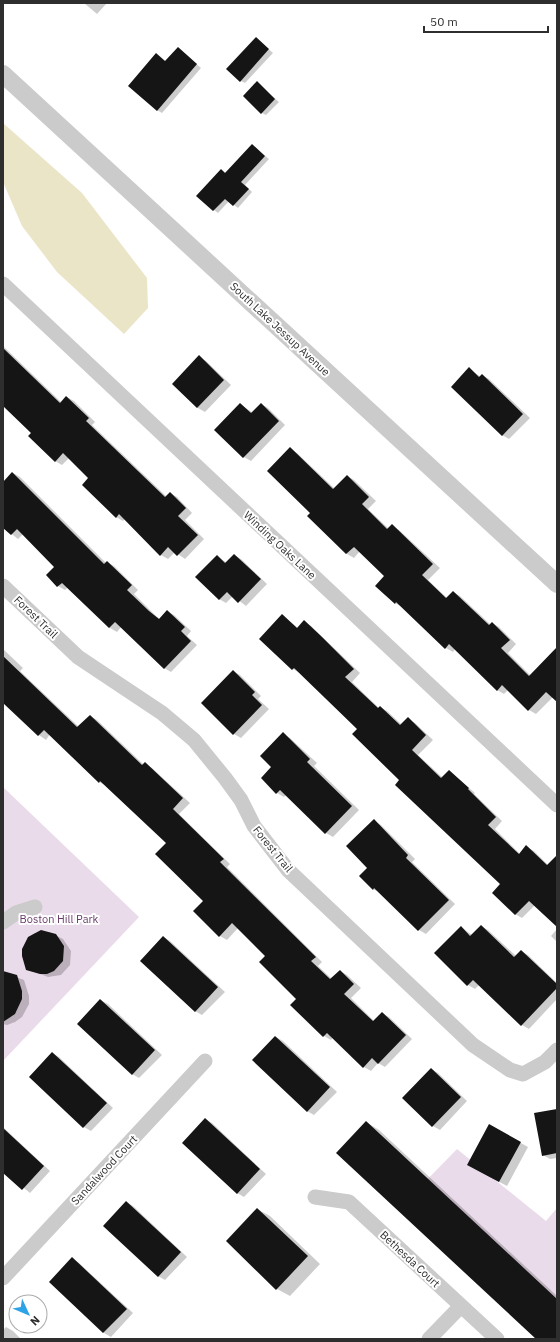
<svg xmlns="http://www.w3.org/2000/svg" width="560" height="1342" font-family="'IBM Plex Sans',sans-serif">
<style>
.green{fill:#eadbeb}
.water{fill:#ebe5c7}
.shadow{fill:#0003}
.building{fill:#151515}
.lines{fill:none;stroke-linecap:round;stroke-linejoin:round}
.minor{stroke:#cbcbcb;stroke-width:15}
.tertiary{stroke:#cbcbcb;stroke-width:18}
.labels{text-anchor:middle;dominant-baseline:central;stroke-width:4;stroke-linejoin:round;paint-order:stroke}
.street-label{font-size:11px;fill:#2e2e2e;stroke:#fff}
.park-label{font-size:11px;fill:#683b69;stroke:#fff}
</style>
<rect width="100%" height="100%" fill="#fff"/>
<path class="green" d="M3,787l136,130 -136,144z
M457,1149l89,72 11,-13v107l-140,-125z"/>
<path class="water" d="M3,123l79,70 65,85 1,30 -24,26 -67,-62 -35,-46 -19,-44z"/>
<path class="shadow" d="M84,3h23l-10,11z
M256,38l17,15 -28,30 -4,-2z
M178,48l23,20 -39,45 -5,-3 -1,-56 10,8z
M257,83l22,19 -13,13 -4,-2z
M252,145l17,14 -24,26 7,7 -14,16 -9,-7 -11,12 -4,-3 7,-40 5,3z
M3,346l59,57 5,-6 7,4 21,21 -3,3 75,72 3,-4 7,4 15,16 -7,7 19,19 -19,20 -10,-7 -7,7 -7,-4 -36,-36 -2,2 -7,-4 -26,-39 -21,-20 -7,7 -7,-4 -23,-28 -29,-27z
M199,357l7,4 25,24 -26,27 -7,-4 -25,-24z
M469,369l12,8 1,-2 7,4 41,39 -21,21 -7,-4z
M240,404l13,9 8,-9 7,4 17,17 -34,36 -7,-4z
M290,449l7,4 38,36 12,-13 7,4 22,21 -8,8 21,20 3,-3 7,4 41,38 -12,12 19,18 6,-6 7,4 31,29 1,-2 7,4 17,17 -8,9 23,23 26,-21v46l-4,-4 -17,17 -7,-4 -21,-20 -4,4 -7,-4 -42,-41 -2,3 -7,-4 -44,-41 -7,-4 -9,-27 -26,-25 -6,7 -7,-4 -39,-38 3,-3z
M13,473l7,4 86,86 1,-1 7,4 24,24 -4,4 22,22 4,3 7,-8 7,4 17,16 -4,5 10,9 -26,27 -7,-4 -43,-41 -4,5 -7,-4 -42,-41 -3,3 -7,-4 -11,-11 8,-8 -32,-33 -5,5 -15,-12v-44z
M234,555l7,4 26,25 -21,22 -13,-10 -7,7 -7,-4 -2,-43 10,7z
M282,615l16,13 6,-6 7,4 49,47 -8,9 27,26 1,-1 7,4 15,14 6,-6 7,4 18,17 -15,15 25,23 6,-7 26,22 -1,1 28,27 -7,8 25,25 7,-7 7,4 14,14 9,-7v68l-22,-21 -13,13 -7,-4 -14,-30 -101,-104 -41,-51 -59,-56 -7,-4z
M3,649l20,19 -3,3 59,56 11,-11 7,4 47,45 1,-1 7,4 38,35 -11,11 51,50 -3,3 95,95 -4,4 14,13 8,-8 7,4 14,13 -10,10 23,23 8,-8 7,4 23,22 -27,28 -7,-4 -7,8 -7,-4 -31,-30 -2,3 -7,-4 -57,-80 -29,-28 -11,12 -7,-4 -16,-35 -36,-58 -61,-57 -8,-4 -49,-48 -4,6 -7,-5 -36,-35z
M233,671l7,4 21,21 -3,3 11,10 -28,29 -7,-4z
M283,734l7,4 27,25 -3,3 45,44 -26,27 -7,-4 -40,-38 -2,2 -7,-4 -4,-26z
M374,821l7,4 34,34 -3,3 43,42 -29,30 -7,-4 -38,-37 -8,-4 -4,-21z
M481,926l7,4 28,26 5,-5 7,4 29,28v16l-28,30 -7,-4 -43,-40 -4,4 -7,-4 -33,-32 26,-26 11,8z
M557,929v13l-6,-6z
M49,932l14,7 8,12 -1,14 -9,10 -13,2 -21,-8 2,-32 6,-4z
M163,937l7,4 55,51 -23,23 -7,-4z
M3,972l21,8 5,16v8l-7,13 -7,5 -8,3 -4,-1z
M100,1000l8,4 54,51 -23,23 -7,-4z
M276,1037l7,4 54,51 -23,23 -7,-4z
M52,1053l7,4 54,51 -22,23 -7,-4 -54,-51z
M431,1069l7,4 29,28 -27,29 -7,-4z
M557,1110v48l-7,1 -7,-4z
M205,1119l7,4 54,51 -22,23 -7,-4z
M366,1122l13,8 178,166v43h-20z
M489,1125l39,22 -21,39 -32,-17z
M3,1127l47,44 -20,22 -27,-22z
M126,1202l7,4 54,51 -22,23 -7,-4z
M257,1209l13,7 50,48 -30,32 -13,-7z
M72,1259l7,4 54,50 -22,24 -7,-4 -54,-51z
M6,1327l7,4 8,8h-18v-9z"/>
<path class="building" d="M256,37l13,12 -29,33 -14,-13z
M178,47l19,17 -40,47 -29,-25 28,-33 9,8z
M257,81l18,18 -14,15 -18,-18z
M252,144l13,12 -24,26 8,7 -16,17 -8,-7 -12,12 -17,-15 25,-27 4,4z
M3,348l57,55 6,-7 23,22 -3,3 79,76 5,-5 16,16 -8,8 20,19 -21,21 -9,-9 -8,9 -41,-42 -3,4 -34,-33 6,-7 -25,-25 -8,9 -27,-26 3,-3 -28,-27z
M199,355l25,25 -27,28 -25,-24z
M469,367l10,10 3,-3 41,40 -21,22 -51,-49z
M240,403l11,10 10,-10 18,18 -36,37 -29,-28z
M290,447l43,42 14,-14 22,22 -7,7 25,25 5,-5 41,40 -11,11 24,23 7,-7 36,34 3,-3 18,18 -9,8 28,28 28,-29v55l-11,-10 -18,19 -26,-26 -5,6 -48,-47 -4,5 -49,-47 -1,2 -20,-18 9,-10 -30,-29 -8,7 -39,-38 3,-3 -43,-42z
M12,472l92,92 3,-3 25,24 -5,5 22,21 10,8 8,-9 18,17 -4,4 10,10 -27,28 -49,-47 -6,6 -47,-45 -5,4 -11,-12 8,-8 -37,-38 -6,6 -8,-7v-46z
M234,554l27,25 -23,24 -11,-11 -8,8 -24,-23 22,-22 8,8z
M282,614l15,14 7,-8 18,17 32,32 -9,8 33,31 2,-2 20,19 8,-8 18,18 -14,15 29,28 8,-8 20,18 -1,1 28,28 -8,8 31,29 7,-9 21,20 10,-10v72l-28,-26 -14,14 -23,-22 8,-9 -105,-99 4,-5 -47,-46 5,-5 -63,-61 -2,2 -33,-31z
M3,656l74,71 13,-12 52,50 3,-3 38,36 -10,11 51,50 -4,3 96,95 -5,4 19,18 10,-9 14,14 -10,10 29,27 9,-9 24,23 -28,29 -6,-6 -9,10 -36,-35 -4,4 -33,-32 6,-6 -37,-37 6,-6 -33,-33 -13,14 -26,-26 10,-10 -48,-47 11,-11 -66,-62 -1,2 -55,-53 -6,6 -35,-33z
M233,670l22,22 -3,3 10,10 -29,30 -32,-32z
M283,732l27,27 -3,3 45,44 -27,28 -45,-44 -4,4 -15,-16 10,-11 -11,-11z
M374,819l34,36 -2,3 43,42 -31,31 -44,-43 -1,2 -14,-14 8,-8 -21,-22z
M481,925l33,32 7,-7 36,34v4l-36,38 -48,-46 -6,6 -33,-33 27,-27 9,10z
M41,930l15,4 8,12 -1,15 -9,10 -7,3h-7l-14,-4 -4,-14v-7l6,-12z
M163,936l55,51 -23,25 -55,-51z
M3,971l14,4 5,16v8l-7,15 -12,8z
M100,999l55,51 -23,25 -55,-51z
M275,1036l55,51 -23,25 -55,-52z
M52,1052l55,51 -24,25 -54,-51z
M431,1068l30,29 -29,30 -30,-29z
M557,1109v44l-15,3 -8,-43z
M205,1118l55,51 -23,25 -55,-51z
M366,1121l191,178v40h-21l-200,-186z
M489,1124l32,18 -22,40 -32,-17z
M3,1128l41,38 -22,24 -19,-17z
M126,1201l55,51 -23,25 -55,-51z
M257,1208l51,48 -32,34 -50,-49z
M72,1257l55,52 -24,24 -54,-51z"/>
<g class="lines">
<path class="minor" d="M3,284l554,521
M3,586l75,71 84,56 32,27 31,38 16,22 13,26 34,44 185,175 37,25 13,4 22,-12 12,-12
M3,922l13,-9 19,-6
M315,1197l34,5 148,137
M3,1278l202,-217
M429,1339l32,-33"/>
<path class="tertiary" d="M3,74l554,510"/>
</g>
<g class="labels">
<g class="street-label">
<text transform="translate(280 329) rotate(43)">South Lake Jessup Avenue</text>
<text transform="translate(280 545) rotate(43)">Winding Oaks Lane</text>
<text transform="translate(36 617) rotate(44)">Forest Trail</text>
<text transform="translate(273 849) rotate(51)">Forest Trail</text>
<text transform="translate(104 1170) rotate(-47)">Sandalwood Court</text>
<text transform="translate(410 1259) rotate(43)">Bethesda Court</text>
</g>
<g class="park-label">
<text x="59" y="919">Boston Hill Park</text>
</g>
</g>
<rect width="560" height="1342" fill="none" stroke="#2e2e2e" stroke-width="8"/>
<g transform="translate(28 1314) rotate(134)"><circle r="19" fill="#ffffff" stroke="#ababab"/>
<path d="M0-3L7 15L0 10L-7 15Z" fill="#2ea2e6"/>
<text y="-6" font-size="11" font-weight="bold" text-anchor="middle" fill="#2e2e2e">N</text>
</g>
<path d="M424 26v6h124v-6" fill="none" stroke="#2e2e2e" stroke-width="2"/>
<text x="430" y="26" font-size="12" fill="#2e2e2e" stroke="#ffffff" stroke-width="3" paint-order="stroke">50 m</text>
</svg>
